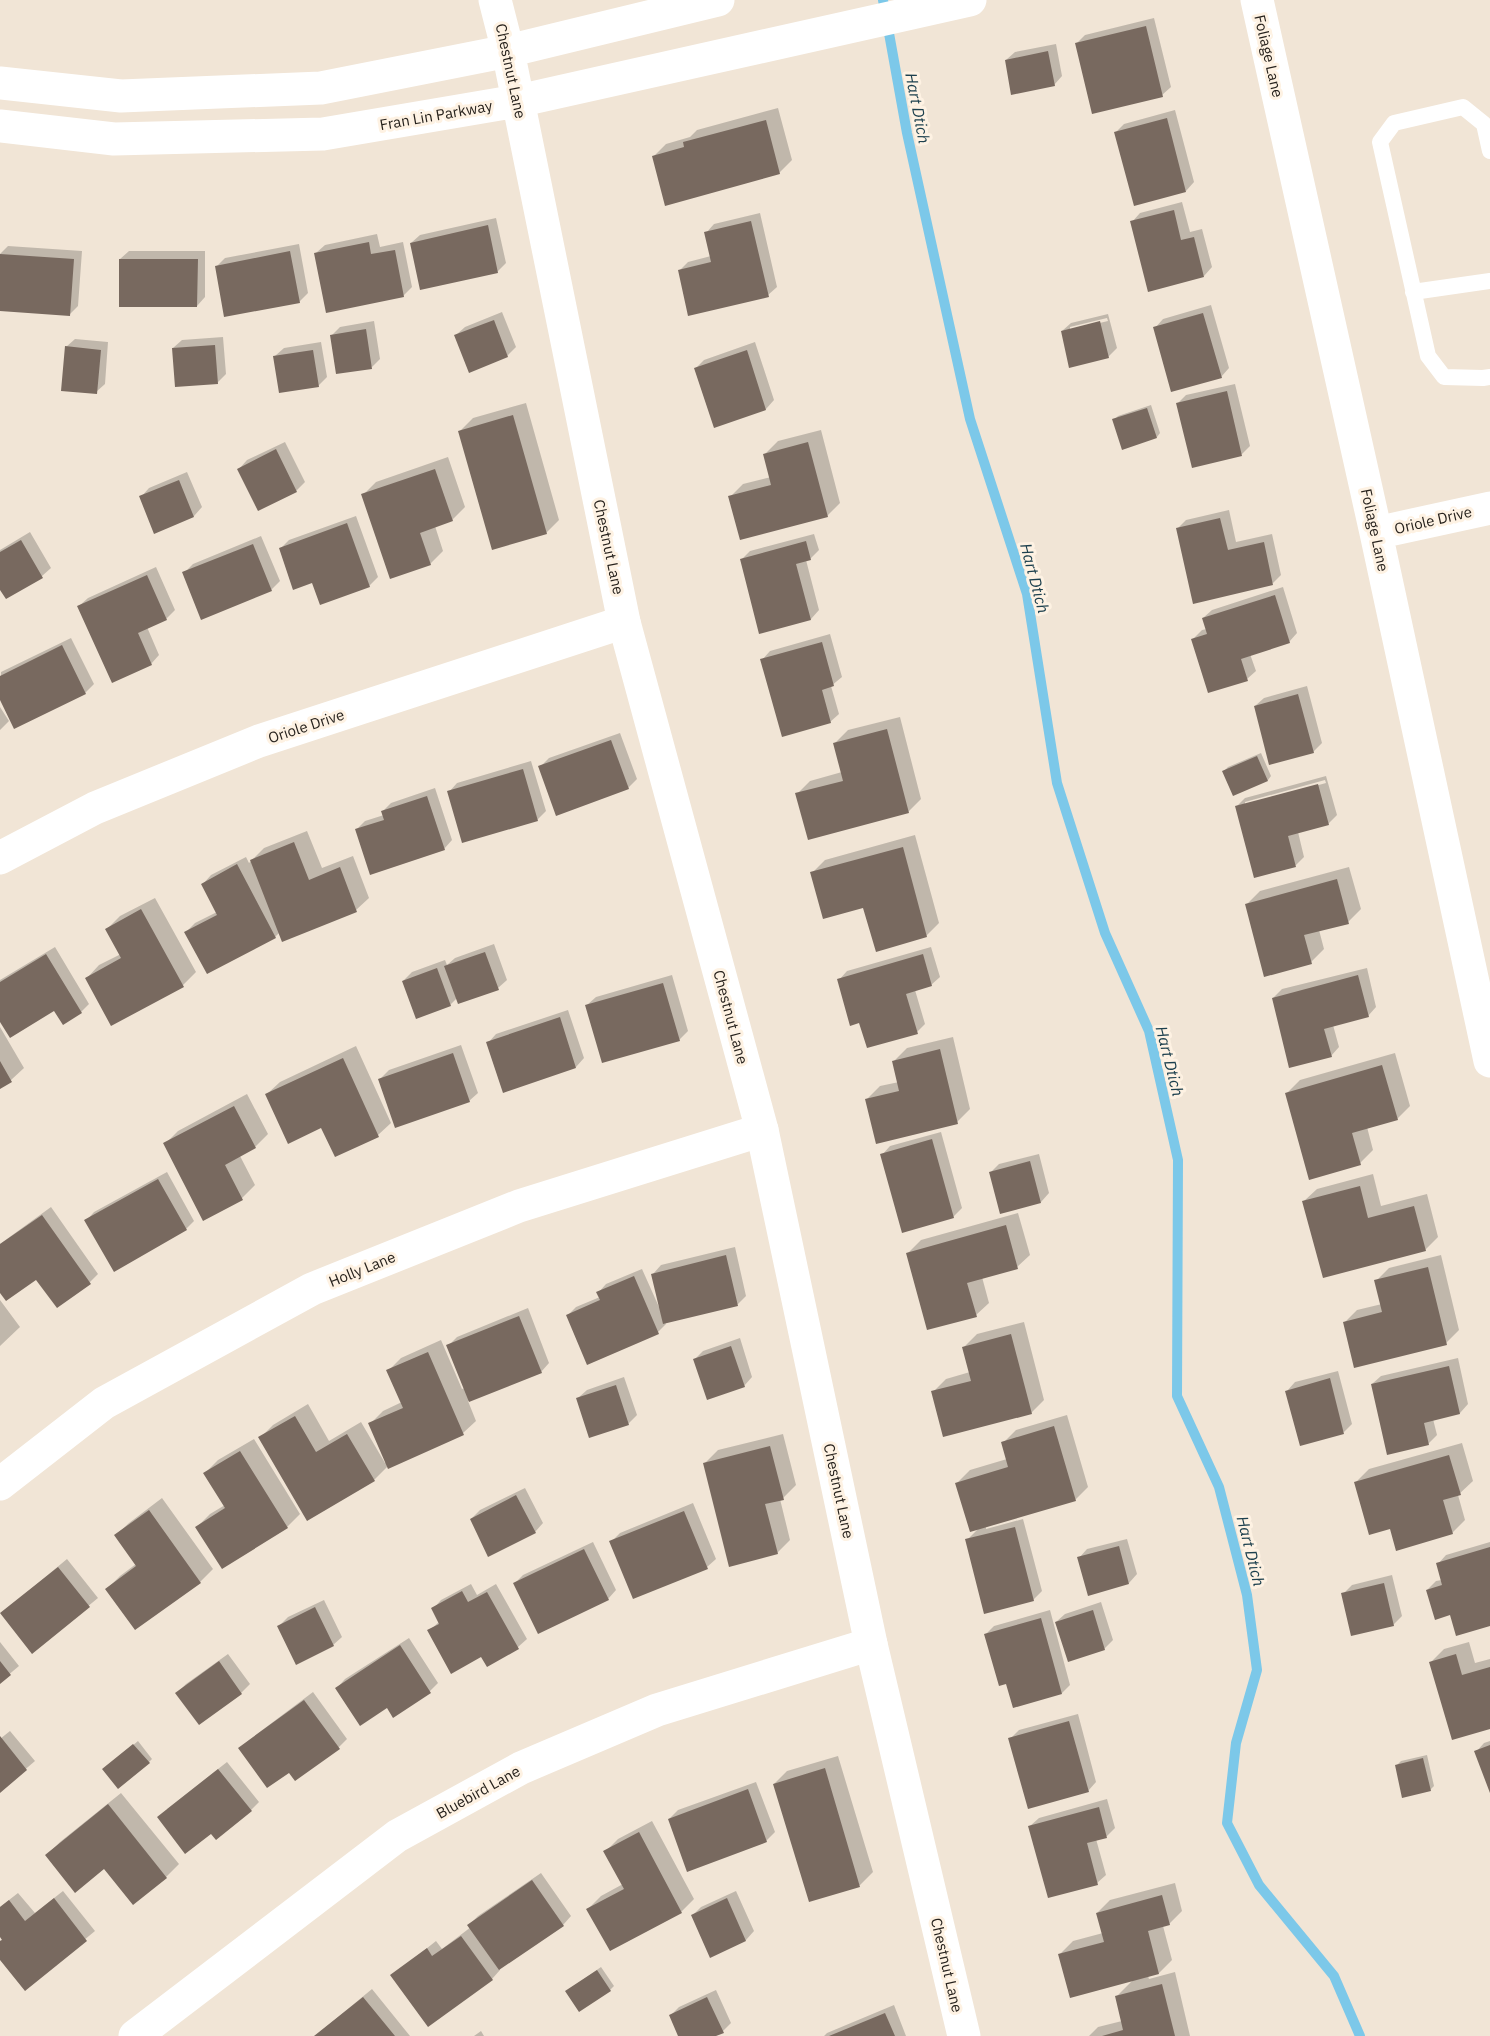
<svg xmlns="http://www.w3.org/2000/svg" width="1490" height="2036" font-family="'IBM Plex Sans',sans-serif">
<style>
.shadow{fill:#0003;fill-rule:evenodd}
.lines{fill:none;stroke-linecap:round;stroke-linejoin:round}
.stream{stroke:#7cc8e9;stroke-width:10}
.building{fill:#78695f}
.lane{stroke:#fff;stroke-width:16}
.street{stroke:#fff;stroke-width:33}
.secondary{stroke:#fff;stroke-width:33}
.labels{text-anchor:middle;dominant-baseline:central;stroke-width:6;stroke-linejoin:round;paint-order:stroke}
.street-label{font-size:15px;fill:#27221d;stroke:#fef2e3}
.water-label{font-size:16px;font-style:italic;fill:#1d404e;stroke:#fef2e3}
</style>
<rect width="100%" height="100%" fill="#f1e5d6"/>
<path class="shadow" d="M1154,18l17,69 -9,8 -85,-52 8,-8z
M1056,44l6,32 -8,9 -48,-25 9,-8z
M778,108l14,52 -13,13 -126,-16 13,-13 24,-7 7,-7z
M1175,110l19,72 -8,9 -71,-58 9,-9z
M1182,202l8,30 12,-3 10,38 -8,9 -72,-54 8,-9z
M760,213l17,74 -9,8 -89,-24 9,-9 23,-6 -5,-23 8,-9z
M496,218l10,45 -9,9 -86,-29 9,-8z
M377,234l3,13 23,-5 9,45 -9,9 -87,-43 9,-8z
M299,244l9,49 -9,9 -82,-36 8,-8z
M8,246l74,5 -4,55 -9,9 -69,-5v-56z
M129,251h76v46l-8,9 -77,-47z
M1211,305l18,63 -8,9 -66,-49 8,-9z
M502,312l14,35 -9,9 -51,-21 9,-8z
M1108,314l9,34 -9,9 -46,-26 9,-8zM1107,318l1,3 -38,9v-3z
M374,321l6,38 -8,8 -41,-31 9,-9z
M223,337l3,37 -9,9 -44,-35 9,-8z
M75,339l33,3 -3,42 -9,8 -30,-45z
M321,342l6,35 -9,9 -43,-30 9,-8z
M755,342l19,58 -8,9 -51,17 -19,-58 8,-8z
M1235,384l15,62 -8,8 -49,12 -16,-62 9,-9z
M526,403l33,117 -13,13 -86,-102 13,-13z
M1151,405l9,28 -3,4 -43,-17 4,-4z
M821,430l19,73 -13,13 -97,-19 13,-13 28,-7 -6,-23 13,-13z
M285,442l20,40 -9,9 -57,-22 8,-9z
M448,457l17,50 -13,13 -17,6 8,25 -13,13 -67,-69 13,-13z
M187,472l15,35 -8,9 -39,16 -14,-35 8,-9z
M1229,510l7,32 36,-8 9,41 -8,8 -96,-54 9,-9z
M356,516l22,61 -9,9 -56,-5 -33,-32 9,-9z
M30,532l21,36 -9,8 -36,21 -6,-10v-37z
M814,534l5,16 -9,9 -4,1 13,50 -8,9 -51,13 -19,-72 9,-9z
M261,536l19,45 -9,9 -87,-17 9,-9z
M156,567l19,43 -9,9 -19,8 12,28 -8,9 -72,-58 9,-8z
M1283,587l14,46 -8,9 -39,12 6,17 -9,8 -54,-40 9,-9 5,-1 -4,-11 9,-8z
M830,634l12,43 -11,9 8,28 -9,8 -68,-62 8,-9z
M71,638l23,46 -9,9 -85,3 1,-24z
M1307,686l15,57 -9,9 -58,-46 9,-8z
M0,707l9,14 -9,9z
M900,717l21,82 -13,13 -111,-18 13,-13 32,-9 -7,-29 13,-13z
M620,733l17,46 -9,9 -88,-21 9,-9z
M1261,753l10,23 -3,4 -34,14 -10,-23 4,-4z
M531,761l15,50 -9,9 -88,-28 8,-9z
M1326,776l11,39 -9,9 -30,8 6,25 -8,8 -41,11 -18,-70 8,-8zM1325,780l1,3 -81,22v-3z
M435,788l17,52 -8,9 -87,-20 8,-8 19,-6 -1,-4 8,-8z
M307,831l15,37 31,-12 16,42 -13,12 -76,22 -5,5 -89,-5 9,-9 22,-11 -14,-28 8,-9 35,-18 3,6 15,-15z
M915,835l24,88 -13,13 -62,-30 -52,-33 13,-13z
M1349,867l12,42 -13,13 -29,8 5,19 -13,13 -64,-58 13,-13z
M155,898l41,74 -13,13 -96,-7 12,-13 22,-11 -14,-25 13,-13z
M494,944l13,36 -9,8 -41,10 -7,7 -47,-24 9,-9 33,-12 2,5 8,-7z
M55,947l34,57 -8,8 -26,-3 -55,10v-39z
M931,947l9,30 -9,8 -16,5 10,34 -8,8 -57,-10 -21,-42 8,-9z
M1367,968l9,39 -8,9 -35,9 6,22 -8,9 -58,-58 9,-9z
M672,975l16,56 -9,9 -92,-35 9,-8z
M568,1010l16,48 -8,9 -88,-24 8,-9z
M0,1027l24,41 -13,12 -11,7z
M953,1037l17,72 -13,13 -90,-23 13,-13 19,-4 -5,-21 13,-13z
M461,1045l17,48 -9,8 -89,-22 9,-9z
M356,1046l35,77 -13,12 -56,-9 -55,-32 13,-12z
M1395,1053l15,53 -13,13 -30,8 6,23 -13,13 -73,-70 13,-13z
M247,1094l21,40 -13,13 -15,9 15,29 -13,13 -38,21 -39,-75 13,-13z
M941,1132l21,76 -9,9 -71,-62 8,-9z
M1039,1154l10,39 -8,9 -50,-30 8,-8z
M167,1172l27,49 -8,8 -100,-8 8,-9z
M1373,1174l8,32 46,-12 11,43 -13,13 -121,-49 13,-12z
M51,1207l47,67 -8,8 -53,-4 -37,13v-47z
M1018,1213l12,42 -13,12 -35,10 7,26 -13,12 -68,-62 13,-13z
M735,1247l11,49 -8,8 -73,18 1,2 -8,8 -91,-16 9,-9 24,-10 -2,-4 8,-9 36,-15 17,38 1,-1 -7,-32 8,-9z
M1441,1255l18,75 -13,13 -102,-20 13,-13 25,-6 -6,-23 13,-13z
M0,1300l20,27 -20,19z
M528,1308l21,55 -8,9 -73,29 8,20 -13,12 -75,33 -14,14 -114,-42 13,-13 35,-21 21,37 32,-19 24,41 2,-1 -17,-38 13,-13 19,-9 -14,-31 13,-13 40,-18 21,49 3,-1 -17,-42 9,-9z
M1024,1322l20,78 -13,13 -98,-21 13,-13 24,-7 -6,-25 13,-13z
M740,1338l12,39 -8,9 -49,-27 8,-8z
M1458,1358l10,46 -8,9 -27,6 4,16 -9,9 -56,-60 9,-8z
M1338,1371l14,53 -8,8 -57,-41 8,-9z
M624,1377l13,38 -9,9 -50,-26 9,-8z
M1067,1415l21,72 -13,13 -89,26v3l37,-10 19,72 -9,9 -66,-60 12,-12 -22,-45 13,-13 37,-11 -4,-16 13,-13z
M783,1434l13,51 -13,13 -3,1 10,41 -13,13 -72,-90 13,-13z
M254,1439l46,75 -13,13h-90l13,-13 15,-9 -20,-32 13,-13z
M1462,1443l11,38 -15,14 7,25 -13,13 -61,-6 -35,-45 13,-13z
M525,1488l18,35 -8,9 -64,-13 9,-9z
M162,1498l51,71 -13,13 -93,7 13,-13 16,-12 -20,-29 13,-12z
M693,1503l23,56 -9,8 -96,-25 9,-9z
M1127,1539l10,35 -8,9 -50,-25 8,-9z
M593,1542l23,48 -8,9 -94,-15 9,-9z
M1490,1542v82l-39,-11 -24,-23 9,-9 6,-1 -4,-16 8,-9z
M67,1559l31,39 -66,54 -30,-39z
M1392,1575l10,41 -9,9 -50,-31 9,-9z
M471,1584l6,11 19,-11 31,55 -9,8 -36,8 -53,-24 11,-10 -7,-12 8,-9z
M324,1600l18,37 -9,8 -54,-19 9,-9z
M1101,1602l12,38 -9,9 -48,-27 9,-8z
M1050,1610l20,75 -8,8 -55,-11 -21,-48 8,-8z
M409,1638l29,45 -8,8 -36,25 -6,-10 -51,-18 8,-9z
M0,1642l19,24 -19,16z
M1469,1642l6,21 15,-4v69l-59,-66 13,-13z
M228,1654l22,30 -9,9 -41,30 -23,-30 9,-9z
M313,1692l34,47 -8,8 -50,24 -49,-23 9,-8z
M1078,1714l18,68 -8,9 -78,-52 9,-9z
M10,1731l25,30 -35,30v-52z
M138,1741l14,18 -3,3 -41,4z
M1490,1741v48l-14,-37 8,-9z
M1427,1755l7,31 -4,4 -33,-25 4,-4z
M838,1756l35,116 -13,13 -50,15 -36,-116 13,-13z
M227,1762l32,40 -8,8 -40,22 -44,-23z
M756,1782l19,50 -9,9 -97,-22 9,-9z
M121,1793l58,71 -13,13 -61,-10 -58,-12 13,-13z
M1107,1799l8,29 -8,8 -11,3 10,36 -9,8 -67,-57 9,-8z
M652,1821l42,78 -13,13 -93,-3 13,-13 22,-12 -18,-32 13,-13z
M541,1873l30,43 -8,9 -64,43 1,2 -8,9 -100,-3 44,-35 6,8 29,-22 -2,-2 9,-9z
M1175,1883l7,28 -13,13 -6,2 9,34 -13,13 -11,3 1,3 26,-7 15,64h-101l9,-9 24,-6 -6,-24 17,-17 -73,-26 13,-13 30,-8 -6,-20 13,-13z
M63,1891l32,40 -70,58 -25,-32v-16l3,-2 -3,-4v-28l18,-14 17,20z
M736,1891l18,40 -8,9 -35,16 -18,-41 8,-8z
M601,1967l13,19 -4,4 -39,-2z
M372,1989l38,47h-95z
M716,1990l15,33 -8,8 -10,5h-33l-10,-20 9,-9z
M894,2005l12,31h-82l3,-3z
M481,2031l3,5h-10z"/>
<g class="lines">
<path class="stream" d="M883,0l24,133 63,286 57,175 30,189 48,150 44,98 29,129 -1,236 42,91 28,108 10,75 -21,73 -9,80 32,62 75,91 26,60"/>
</g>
<path class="building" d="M1146,26l17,71 -71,17 -17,-71z
M1048,51l7,35 -44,9 -6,-35z
M1167,118l19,74 -52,14 -20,-74z
M766,120l14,54 -115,32 -13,-50 32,-9 -1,-5z
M1174,210l7,30 13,-3 10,40 -56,15 -18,-71z
M751,221l18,76 -81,19 -10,-46 33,-8 -7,-30z
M488,225l10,48 -78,17 -10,-47z
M369,242l2,12 24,-4 9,47 -78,16 -12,-60z
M290,251l10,52 -76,14 -9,-51z
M0,254l74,5 -4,57 -70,-5z
M119,259h79l-1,48h-78z
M1203,313l19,65 -51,14 -18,-65z
M494,320l14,37 -39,16 -15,-38z
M1100,321l9,37 -40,10 -8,-37z
M366,329l6,40 -36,5 -6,-39z
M215,345l3,39 -43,3 -3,-39z
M65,346l36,4 -4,44 -36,-3z
M313,350l6,37 -40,6 -6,-37z
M747,350l19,60 -52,18 -20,-60z
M1227,391l15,65 -50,12 -16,-65z
M1147,408l10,30 -35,12 -10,-31z
M513,415l34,119 -55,16 -34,-119z
M808,442l20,75 -88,23 -12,-44 43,-11 -8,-31z
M276,449l21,43 -39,19 -21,-42z
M435,469l18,52 -33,12 11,32 -41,14 -29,-85z
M179,480l15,37 -40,17 -15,-38z
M1220,518l8,32 36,-8 9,43 -80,19 -17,-76z
M347,523l23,64 -50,18 -8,-22 -19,7 -14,-42z
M21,540l22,38 -37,21 -6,-9v-38z
M806,541l5,19 -15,4 15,56 -52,14 -19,-75z
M253,544l19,47 -71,29 -19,-48z
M147,575l20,45 -29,13 14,32 -40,18 -35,-77z
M1275,595l15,48 -49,16 7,22 -40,12 -17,-54 16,-5 -5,-16z
M822,642l12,44 -12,4 9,33 -49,14 -22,-78z
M62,645l24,49 -72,35 -14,-29v-24z
M1298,694l16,59 -45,12 -15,-59z
M887,729l22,84 -101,27 -13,-47 48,-12 -10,-38z
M611,740l18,49 -73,27 -18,-50z
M1257,756l11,25 -35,15 -11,-25z
M523,769l15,52 -76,22 -15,-52z
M1318,784l11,41 -41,11 8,31 -42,11 -19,-72z
M427,796l18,54 -75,25 -15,-46 29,-9 -3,-9z
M294,842l15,38 31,-13 17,45 -75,30 -32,-82z
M903,847l24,90 -51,15 -13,-44 -40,11 -13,-47z
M237,864l39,74 -69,36 -23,-42 33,-17 -16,-31z
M1337,879l12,45 -45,11 8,29 -48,13 -19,-73z
M141,909l43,78 -73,39 -26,-48 36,-20 -16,-29z
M485,952l14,38 -41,14 -14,-38z
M46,954l36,59 -19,12 -9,-14 -44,27 -10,-16v-40z
M923,954l9,32 -26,8 12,40 -51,14 -8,-25 -9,3 -13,-47z
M437,968l14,38 -35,13 -14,-38z
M1358,975l11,42 -45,12 8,28 -43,11 -17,-70z
M663,983l17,58 -78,22 -17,-58z
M560,1017l16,51 -73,25 -17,-51z
M940,1049l18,75 -82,20 -11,-45 34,-8 -7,-30z
M453,1053l17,49 -75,26 -17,-49z
M343,1058l36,79 -44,20 -14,-29 -33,16 -23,-50z
M0,1061l12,21 -12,7z
M1382,1065l16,55 -46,13 9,32 -52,15 -24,-87z
M234,1106l22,42 -31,17 18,35 -40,21 -40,-78z
M932,1139l22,79 -52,15 -22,-79z
M1030,1161l11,42 -41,11 -11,-42z
M158,1179l29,51 -73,42 -30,-52z
M1360,1186l8,32 46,-12 12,45 -103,27 -21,-77z
M42,1215l49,69 -34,24 -21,-28 -30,21 -6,-8v-49z
M1006,1225l12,44 -51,14 10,34 -50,13 -21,-77z
M726,1255l12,51 -75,18 -12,-50z
M1428,1267l19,78 -93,23 -11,-46 39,-10 -8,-32z
M634,1276l25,58 -72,31 -21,-50 34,-15 -4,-8z
M519,1316l23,57 -73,29 -23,-57z
M1011,1334l21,80 -89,23 -12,-46 40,-10 -9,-34z
M731,1346l14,41 -38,13 -14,-41z
M428,1352l36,83 -76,34 -20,-46 35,-15 -17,-38z
M1449,1366l11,48 -36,9 5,22 -42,10 -16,-71z
M1330,1378l14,56 -44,12 -15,-55z
M616,1385l13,40 -40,13 -13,-40z
M295,1416l21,36 31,-18 28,47 -68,40 -49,-84z
M1054,1426l22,75 -106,31 -15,-49 53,-16 -7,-25z
M770,1446l14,54 -19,4 13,50 -49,13 -26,-104z
M240,1451l48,77 -66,41 -27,-42 30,-19 -22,-35z
M1449,1455l12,40 -18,5 10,34 -57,17 -6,-22 -21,6 -15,-53z
M516,1495l20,38 -48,24 -18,-38z
M149,1510l52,73 -66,47 -30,-41 31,-23 -22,-31z
M684,1511l24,58 -75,30 -24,-58z
M1015,1527l19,74 -50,13 -19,-75z
M1119,1546l10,38 -41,12 -11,-39z
M1490,1547v79l-34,10 -6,-21 -15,5 -9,-30 16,-5 -6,-22z
M584,1549l25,51 -71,34 -25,-51z
M58,1567l32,40 -58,47 -32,-41z
M1384,1583l10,43 -43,10 -10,-43z
M462,1591l6,11 19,-10 32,57 -32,18 -6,-10 -30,17 -24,-44 12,-6 -8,-16z
M315,1607l19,39 -38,19 -19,-39z
M1093,1610l12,40 -37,12 -13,-40z
M1041,1618l21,76 -49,14 -7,-24 -7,2 -15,-52z
M400,1645l31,48 -38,25 -6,-10 -27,18 -25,-38z
M1456,1654l6,21 28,-8v62l-38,11 -23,-78z
M0,1661l11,14 -11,9z
M219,1661l23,33 -43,31 -24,-32z
M304,1700l36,49 -45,32 -6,-8 -22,15 -29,-40z
M1069,1721l20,71 -61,17 -20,-71z
M0,1736l27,34 -27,23z
M133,1744l17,19 -32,26 -16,-20z
M1490,1745v48l-16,-42z
M1423,1758l8,33 -29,7 -7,-33z
M825,1768l35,119 -51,15 -36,-118z
M218,1769l34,42 -36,29 -5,-6 -26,20 -28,-37z
M748,1789l19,53 -80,30 -19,-53z
M108,1804l59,74 -34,27 -29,-36 -29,24 -30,-38z
M1099,1807l8,31 -20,5 11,42 -50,13 -20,-72z
M639,1832l43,81 -72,38 -24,-42 38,-20 -21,-38z
M532,1880l32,46 -65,44 -32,-45z
M1162,1895l8,30 -22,6 11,43 -89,24 -12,-44 46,-12 -8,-29z
M54,1898l33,43 -62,50 -25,-31v-19l2,-1 -2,-3v-30l9,-7 16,21z
M727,1898l19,43 -36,17 -19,-43z
M461,1936l32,44 -65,47 -38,-52 37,-27 5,8z
M597,1970l14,21 -32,21 -14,-21z
M1162,1984l13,52h-73l21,-6 -8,-34z
M363,1997l32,39h-81z
M707,1997l17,36 -8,3h-38l-9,-21z
M885,2013l10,23h-66z"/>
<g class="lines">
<path class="lane" d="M1490,151l-6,-27 -21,-17 -69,16 -14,19 48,214 16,21 39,1 7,-1
M1413,292l77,-11"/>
<path class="street" d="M495,0l13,51
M1257,0l119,533 114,528
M1376,533l114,-25
M0,858l95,-50 164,-67 365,-119
M0,1484l104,-81 208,-114 207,-83 243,-76
M135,2036l262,-200 124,-68 136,-58 214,-66"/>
<path class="secondary" d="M508,51l116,571 138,508 109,514 93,392
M0,83l121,13 200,-8 187,-37 210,-51
M0,126l114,13 209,-5 195,-33 452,-101"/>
</g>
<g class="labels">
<g class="street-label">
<text transform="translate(1269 56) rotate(77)">Foliage Lane</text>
<text transform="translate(511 71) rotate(78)">Chestnut Lane</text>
<text transform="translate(436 115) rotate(-10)">Fran Lin Parkway</text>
<text transform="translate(1433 520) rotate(-13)">Oriole Drive</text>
<text transform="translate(1375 530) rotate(78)">Foliage Lane</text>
<text transform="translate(609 547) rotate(78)">Chestnut Lane</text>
<text transform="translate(306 726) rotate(-18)">Oriole Drive</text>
<text transform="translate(731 1017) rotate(75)">Chestnut Lane</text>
<text transform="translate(362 1269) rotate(-22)">Holly Lane</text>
<text transform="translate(839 1491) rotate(78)">Chestnut Lane</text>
<text transform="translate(478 1792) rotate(-29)">Bluebird Lane</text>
<text transform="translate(947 1965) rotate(77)">Chestnut Lane</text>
</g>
<g class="water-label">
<text transform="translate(918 108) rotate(79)">Hart Dtich</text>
<text transform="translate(1035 578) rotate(75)">Hart Dtich</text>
<text transform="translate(1170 1061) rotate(76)">Hart Dtich</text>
<text transform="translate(1251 1551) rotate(76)">Hart Dtich</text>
</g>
</g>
</svg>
